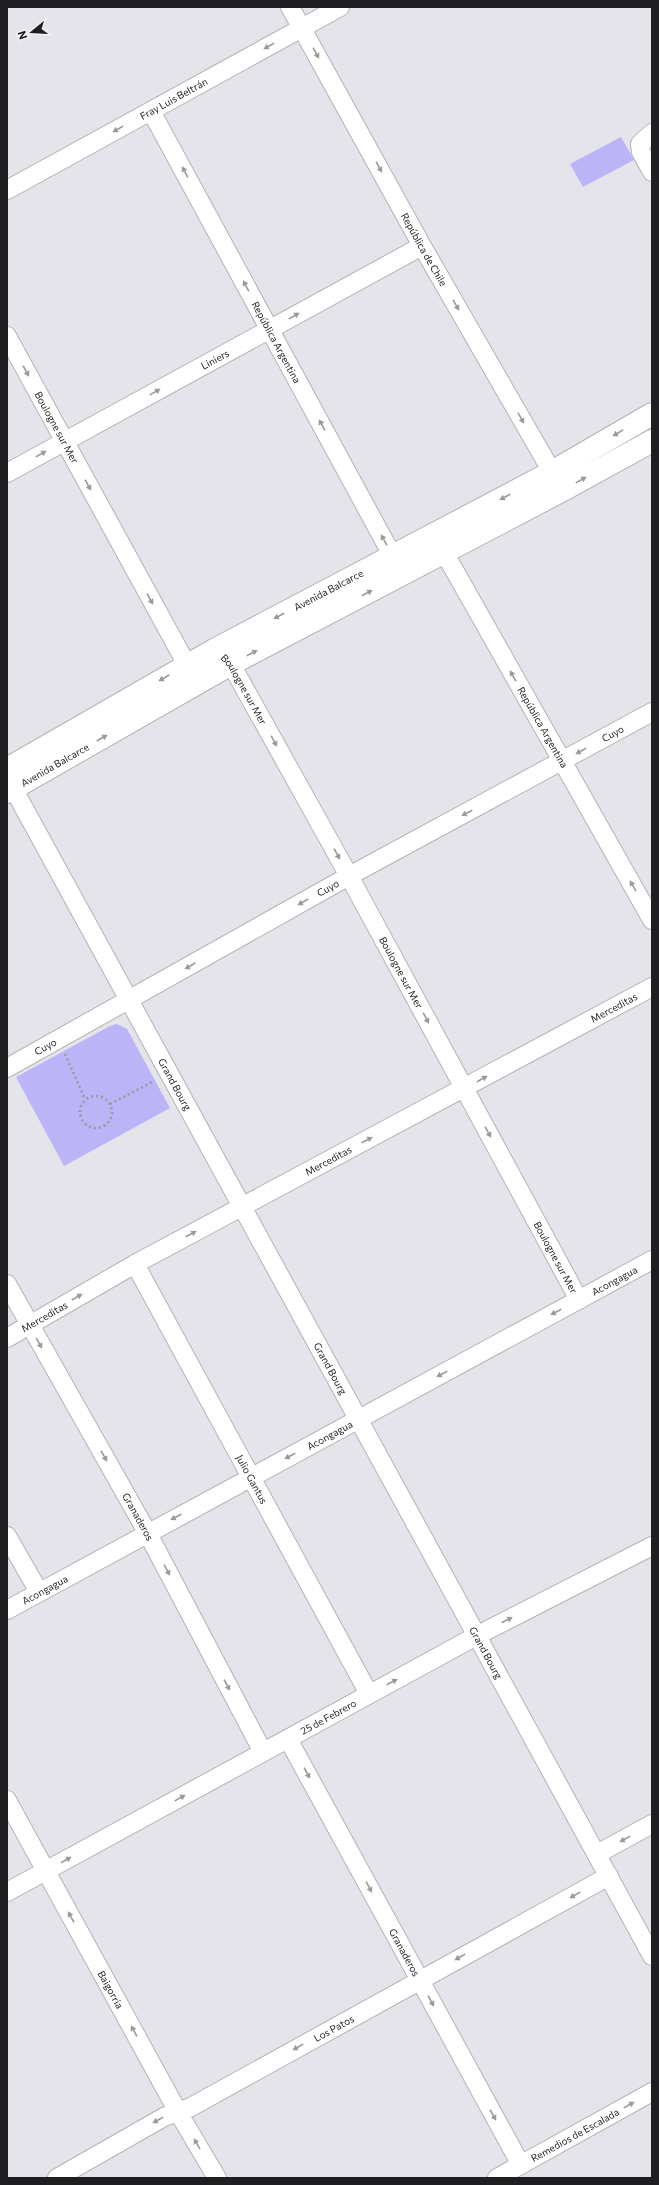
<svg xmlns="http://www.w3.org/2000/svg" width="659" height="2185" font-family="Commissioner,sans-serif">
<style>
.green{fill:#bbb4f7}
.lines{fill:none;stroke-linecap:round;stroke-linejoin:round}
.minor-casing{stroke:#b2b2b8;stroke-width:20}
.secondary-casing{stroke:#b2b2b8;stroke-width:24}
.path{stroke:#99989d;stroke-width:2.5;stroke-dasharray:2 3;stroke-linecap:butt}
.minor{stroke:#fff;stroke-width:18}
.secondary{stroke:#fff;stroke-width:22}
.oneway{fill:#9a9a9b}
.labels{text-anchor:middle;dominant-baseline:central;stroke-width:3;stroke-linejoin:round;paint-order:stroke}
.street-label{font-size:10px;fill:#1f1e21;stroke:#f2f1f8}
</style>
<rect width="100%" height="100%" fill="#e4e4ea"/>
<path class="green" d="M621,137l13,23 -51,27 -13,-23z
M117,1024l10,5 43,79 -106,58 -48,-89 94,-51z"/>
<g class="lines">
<g class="minor-casing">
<g id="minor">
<path id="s1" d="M290,7l132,239 130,226 6,12"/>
<path id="s2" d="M151,111l248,457"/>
<path d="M652,133l-12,11 1,8 11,20"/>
<path id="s3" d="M7,190l333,-183"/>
<path id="s4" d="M7,336l180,329"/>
<path id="s5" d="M7,473l415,-227"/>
<path id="s6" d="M435,543l9,9 208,368"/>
<path id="s7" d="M222,655l9,9 118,212 230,424"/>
<path id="s8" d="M7,782l6,6 639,1168"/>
<path id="s9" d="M7,1068l342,-192 303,-164"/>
<path id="s10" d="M135,1264l234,430"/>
<path id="s11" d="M7,1284l140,248 116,220"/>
<path id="s12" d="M7,1338l128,-74 517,-277"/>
<path d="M7,1536l32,56"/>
<path id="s13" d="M7,1610l645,-350"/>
<path id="s14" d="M288,1739l233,426"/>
<path id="s15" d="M7,1800l171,312 39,66"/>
<path d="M597,1854l55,-30"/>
<path id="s16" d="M7,1892l471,-257 174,-89"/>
<path id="s17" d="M57,2178l107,-61 27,-10 418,-231"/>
<path id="s18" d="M497,2178l155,-86"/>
</g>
</g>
<g class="secondary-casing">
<g id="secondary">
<path id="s19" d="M7,769l209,-120 336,-177 100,-58"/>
<path id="s20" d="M7,792l224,-128 330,-173 91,-50"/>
</g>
</g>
<path class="path" d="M65,1054l20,45
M80 1112a16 16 0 1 1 32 0a16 16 0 1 1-32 0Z
M110,1104l44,-23"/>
<use href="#minor" class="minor"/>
<use href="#secondary" class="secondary"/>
</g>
<defs><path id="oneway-solid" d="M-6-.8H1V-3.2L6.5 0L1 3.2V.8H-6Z"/></defs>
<g class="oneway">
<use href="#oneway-solid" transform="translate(269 46) rotate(151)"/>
<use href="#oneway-solid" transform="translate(316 53) rotate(61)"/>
<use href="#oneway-solid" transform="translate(118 129) rotate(151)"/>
<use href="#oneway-solid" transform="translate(379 167) rotate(61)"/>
<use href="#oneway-solid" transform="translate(185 172) rotate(-118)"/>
<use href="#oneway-solid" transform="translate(246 286) rotate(-118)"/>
<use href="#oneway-solid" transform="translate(456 305) rotate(60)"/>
<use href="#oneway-solid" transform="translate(294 316) rotate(-29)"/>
<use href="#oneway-solid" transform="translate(26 371) rotate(61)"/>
<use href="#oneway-solid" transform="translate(155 392) rotate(-29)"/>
<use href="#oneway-solid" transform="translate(521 418) rotate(60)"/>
<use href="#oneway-solid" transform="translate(322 425) rotate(-119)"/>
<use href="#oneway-solid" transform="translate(618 433) rotate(149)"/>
<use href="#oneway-solid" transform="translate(41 454) rotate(-29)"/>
<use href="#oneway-solid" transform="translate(581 480) rotate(-29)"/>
<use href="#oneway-solid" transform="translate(88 485) rotate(61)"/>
<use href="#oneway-solid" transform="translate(505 497) rotate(152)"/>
<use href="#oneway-solid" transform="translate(384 540) rotate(-119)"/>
<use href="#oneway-solid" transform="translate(367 593) rotate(-28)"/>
<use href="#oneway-solid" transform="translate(150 599) rotate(61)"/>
<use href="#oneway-solid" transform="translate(279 616) rotate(152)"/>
<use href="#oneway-solid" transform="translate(252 653) rotate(-28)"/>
<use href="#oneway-solid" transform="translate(513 676) rotate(-119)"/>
<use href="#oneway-solid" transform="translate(164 678) rotate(150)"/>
<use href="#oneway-solid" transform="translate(102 738) rotate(-30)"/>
<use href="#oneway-solid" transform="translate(274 741) rotate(61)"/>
<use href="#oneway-solid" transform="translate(581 751) rotate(151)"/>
<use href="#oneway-solid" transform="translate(467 813) rotate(152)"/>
<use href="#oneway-solid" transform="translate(337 854) rotate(61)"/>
<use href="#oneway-solid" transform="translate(633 886) rotate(-120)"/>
<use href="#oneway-solid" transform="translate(303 902) rotate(150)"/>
<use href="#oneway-solid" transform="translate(190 966) rotate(150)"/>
<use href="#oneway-solid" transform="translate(426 1018) rotate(62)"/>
<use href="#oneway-solid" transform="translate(482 1079) rotate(-29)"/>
<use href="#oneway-solid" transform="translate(488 1132) rotate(61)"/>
<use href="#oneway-solid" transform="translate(367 1140) rotate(-28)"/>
<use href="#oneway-solid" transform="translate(191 1234) rotate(-28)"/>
<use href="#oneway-solid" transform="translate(77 1297) rotate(-30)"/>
<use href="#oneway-solid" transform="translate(556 1312) rotate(152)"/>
<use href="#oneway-solid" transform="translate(39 1343) rotate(60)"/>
<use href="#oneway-solid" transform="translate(442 1374) rotate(152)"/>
<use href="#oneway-solid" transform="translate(104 1456) rotate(60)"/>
<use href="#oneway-solid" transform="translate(290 1456) rotate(152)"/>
<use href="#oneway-solid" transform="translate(176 1517) rotate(152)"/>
<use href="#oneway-solid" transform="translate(167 1570) rotate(62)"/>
<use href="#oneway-solid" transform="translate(507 1620) rotate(-27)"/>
<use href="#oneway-solid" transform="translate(392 1682) rotate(-28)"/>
<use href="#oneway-solid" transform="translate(227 1685) rotate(62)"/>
<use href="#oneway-solid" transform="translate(307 1773) rotate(62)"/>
<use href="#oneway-solid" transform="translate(180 1798) rotate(-29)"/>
<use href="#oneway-solid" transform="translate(625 1839) rotate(151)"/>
<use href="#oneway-solid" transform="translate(66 1860) rotate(-29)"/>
<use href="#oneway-solid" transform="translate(369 1887) rotate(62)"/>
<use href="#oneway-solid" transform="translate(575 1895) rotate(151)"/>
<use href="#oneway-solid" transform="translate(71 1917) rotate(-119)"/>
<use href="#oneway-solid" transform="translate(460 1957) rotate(151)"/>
<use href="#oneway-solid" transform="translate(431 2001) rotate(61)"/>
<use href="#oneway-solid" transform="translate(134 2031) rotate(-119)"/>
<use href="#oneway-solid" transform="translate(298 2047) rotate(151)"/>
<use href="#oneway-solid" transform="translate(629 2105) rotate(-29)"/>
<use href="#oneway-solid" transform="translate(493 2115) rotate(61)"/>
<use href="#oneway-solid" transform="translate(158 2120) rotate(151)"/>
<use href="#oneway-solid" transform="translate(197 2144) rotate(-120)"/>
</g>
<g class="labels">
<g class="street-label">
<text stroke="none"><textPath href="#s3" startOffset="190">Fray Luis Beltrán</textPath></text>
<text stroke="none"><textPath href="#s1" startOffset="277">República de Chile</textPath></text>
<text stroke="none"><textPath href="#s2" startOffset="263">República Argentina</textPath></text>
<text stroke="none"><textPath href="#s5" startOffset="237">Liniers</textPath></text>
<text stroke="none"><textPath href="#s4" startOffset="104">Boulogne sur Mer</textPath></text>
<text stroke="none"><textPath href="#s19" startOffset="368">Avenida Balcarce</textPath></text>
<text stroke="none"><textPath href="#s7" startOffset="41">Boulogne sur Mer</textPath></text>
<text stroke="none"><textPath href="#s6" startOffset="214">República Argentina</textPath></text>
<text stroke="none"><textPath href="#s9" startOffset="692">Cuyo</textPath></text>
<text stroke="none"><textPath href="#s20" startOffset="55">Avenida Balcarce</textPath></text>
<text stroke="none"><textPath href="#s9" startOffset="368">Cuyo</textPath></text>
<text stroke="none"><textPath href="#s7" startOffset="365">Boulogne sur Mer</textPath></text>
<text stroke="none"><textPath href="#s12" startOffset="691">Merceditas</textPath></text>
<text stroke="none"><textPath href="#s9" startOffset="44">Cuyo</textPath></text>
<text stroke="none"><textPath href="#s8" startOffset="346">Grand Bourg</textPath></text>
<text stroke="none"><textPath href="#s12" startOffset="367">Merceditas</textPath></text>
<text stroke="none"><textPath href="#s7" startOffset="689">Boulogne sur Mer</textPath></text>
<text stroke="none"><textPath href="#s13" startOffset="691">Acongagua</textPath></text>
<text stroke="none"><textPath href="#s12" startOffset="43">Merceditas</textPath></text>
<text stroke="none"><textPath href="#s8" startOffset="670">Grand Bourg</textPath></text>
<text stroke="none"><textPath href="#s13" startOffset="367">Acongagua</textPath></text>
<text stroke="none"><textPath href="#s10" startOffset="245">Julio Gantus</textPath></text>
<text stroke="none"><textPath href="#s11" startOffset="267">Granaderos</textPath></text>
<text stroke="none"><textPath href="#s13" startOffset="43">Acongagua</textPath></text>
<text stroke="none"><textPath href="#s8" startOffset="994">Grand Bourg</textPath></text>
<text stroke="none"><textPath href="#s16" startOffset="366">25 de Febrero</textPath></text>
<text stroke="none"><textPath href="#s14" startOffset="243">Granaderos</textPath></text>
<text stroke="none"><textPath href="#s15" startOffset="216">Baigorria</textPath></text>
<text stroke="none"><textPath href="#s17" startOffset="315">Los Patos</textPath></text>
<text stroke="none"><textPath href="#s18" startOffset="89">Remedios de Escalada</textPath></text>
</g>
</g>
<rect width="659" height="2185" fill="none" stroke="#1f1e21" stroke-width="16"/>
<g transform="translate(32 32) rotate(252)" stroke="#f2f1f8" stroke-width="3" paint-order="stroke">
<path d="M0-3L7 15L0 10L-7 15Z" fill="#1f1e21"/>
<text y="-6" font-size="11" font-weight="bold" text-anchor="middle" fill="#1f1e21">N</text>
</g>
</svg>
